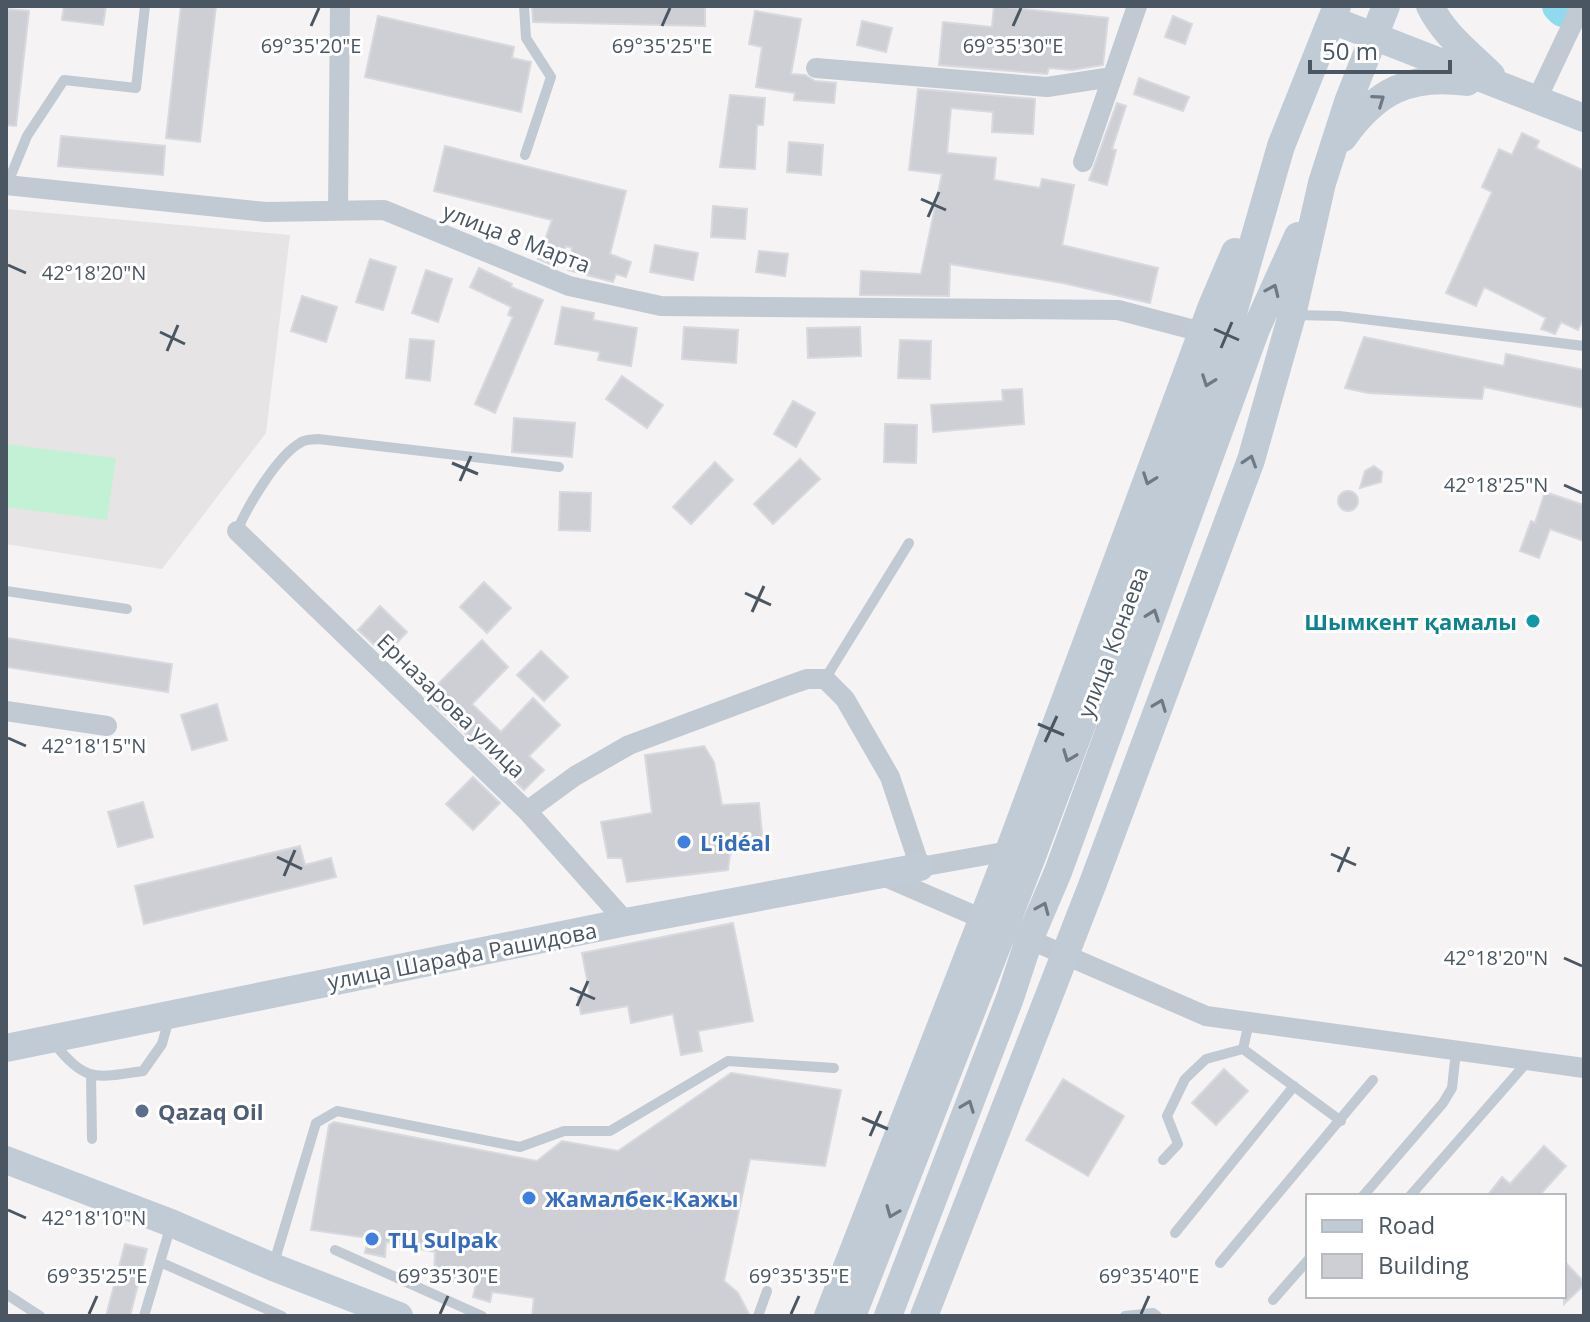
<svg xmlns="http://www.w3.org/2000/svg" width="1590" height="1322" font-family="'Open Sans',sans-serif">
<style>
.education{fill:#e6e4e5}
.green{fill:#c3f1d5}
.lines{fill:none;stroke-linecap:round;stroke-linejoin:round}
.river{stroke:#90daee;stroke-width:34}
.building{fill:#cdcfd5;stroke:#d7d9de;stroke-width:2}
.service{stroke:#c1cad2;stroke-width:10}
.minor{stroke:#c1cad2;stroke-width:20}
.secondary{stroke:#c1cbd6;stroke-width:28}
.oneway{stroke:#6e7984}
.ticks{fill:none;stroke:#4a5661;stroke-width:3}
.culture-dot{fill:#0f9aa8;stroke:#fff;stroke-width:3}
.shop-dot{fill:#3f7fe0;stroke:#fff;stroke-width:3}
.service-dot{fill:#5c6f8a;stroke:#fff;stroke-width:3}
.labels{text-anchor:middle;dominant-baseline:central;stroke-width:6;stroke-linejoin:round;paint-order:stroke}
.street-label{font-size:22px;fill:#4a5661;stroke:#fff}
.culture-label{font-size:22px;font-weight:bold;fill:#0d838f;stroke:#fff;text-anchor:end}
.shop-label{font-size:22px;font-weight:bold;fill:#366cbe;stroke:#fff;text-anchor:start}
.service-label{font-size:22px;font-weight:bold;fill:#4e5e75;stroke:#fff;text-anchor:start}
.ticks-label{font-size:20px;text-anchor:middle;fill:#4a5661;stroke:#fff;stroke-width:6;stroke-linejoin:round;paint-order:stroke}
</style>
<rect width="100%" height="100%" fill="#f5f3f3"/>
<path class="education" d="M6,209l284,26 -24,198 -104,136 -156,-25z"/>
<path class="green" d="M6,444l110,14 -9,62 -101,-13z"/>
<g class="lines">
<path class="river" d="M1559,6l4,4"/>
</g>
<path class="building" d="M64,6h42l-3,19 -41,-5z
M181,6h35l-16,136 -34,-4z
M532,6h173v20l-172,-4z
M994,6l114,12 -5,47 -31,5 -23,-2 -2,6 -108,-9 4,-43 49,5z
M6,9l23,2 -13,115 -10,-1z
M755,11l46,8 -10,55 14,1 10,6 21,2 -2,20 -40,-3 1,-7 -39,-6 6,-40 -13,-3z
M378,16l136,31 -2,11 19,4 -10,50 -156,-35z
M1173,16l19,8 -7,20 -20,-7z
M862,21l30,7 -6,24 -29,-7z
M1139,78l50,19 -6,14 -49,-17z
M918,89l117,10 -2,35 -41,-2 1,-20 -42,-4 -4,45 49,5 -2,22 46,8 2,-9 32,6 -12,60 96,23 -8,35 -87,-20 -113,-19 -1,32 -89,-1 1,-24 60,3 21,-100 -33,-4z
M730,95l35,3 -2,27h-6l-2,44 -35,-2z
M1117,103l9,3 -14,43 4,1 -9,35 -18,-5z
M1522,133l17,8 -3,7 48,23v147l-6,12 -17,-8 -6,12 -14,-5 5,-11 -62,-31 -8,19 -30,-13 46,-101 -10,-5 17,-38 13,6z
M61,136l104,10 -2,29 -105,-9z
M789,142l34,3 -2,30 -34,-3z
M445,146l181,45 -16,63 21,8 -5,15 -10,-3 -3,8 -45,-12 4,-22 -6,-2 -9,21 -19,-8 14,-39 -118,-29z
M713,206l34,3 -2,30 -34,-2z
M655,245l43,8 -5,27 -43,-8z
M759,251l29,3 -3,22 -29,-4z
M370,259l26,8 -13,43 -27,-8z
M479,268l33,16 -1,3 32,13 -48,113 -20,-9 38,-87 -5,-2 3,-8 -41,-20z
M426,270l26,9 -14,43 -26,-9z
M302,296l35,11 -11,35 -35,-11z
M562,307l32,6 -1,7 44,8 -6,38 -33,-6 2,-8 -45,-8z
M684,327l54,3 -2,33 -54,-4z
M860,327l1,29 -53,2 -1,-30z
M1364,337l140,29 2,-12 78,16v38l-100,-21 -2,12 -114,-6 -23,-5z
M410,339l24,2 -4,40 -24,-3z
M900,340l31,1 -1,38 -32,-1z
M622,376l41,29 -16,23 -41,-29z
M1022,389l2,35 -91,8 -2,-27 72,-4 -1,-11z
M793,401l22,12 -19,34 -22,-13z
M514,418l61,5 -3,34 -60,-5z
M885,424l32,1 -1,38 -32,-1z
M800,459l20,20 -47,45 -19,-20z
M715,462l18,18 -42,44 -18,-17z
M1374,466l8,6 -1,10 -21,6 5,-17z
M1338 501a10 10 0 1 1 20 0a10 10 0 1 1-20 0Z
M560,492l31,1 -1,38 -31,-1z
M1545,492l39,13v36l-34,-12 -11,29 -19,-7 11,-30 4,2z
M484,582l27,26 -24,25 -27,-26z
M380,606l27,26 -22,23 -27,-25z
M6,638l166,26 -4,28 -162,-25z
M482,640l26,27 -36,37 29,28 32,-34 27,27 -31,31 15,14 -20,20 -98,-94z
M541,651l27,26 -24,24 -27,-26z
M217,704l10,36 -35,10 -11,-35z
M704,746l10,16 8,43 37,-2 4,41 -33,10 -2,16 -101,12 -5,-24h-14l-7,-36 51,-9 -7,-58z
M473,777l27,26 -27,27 -27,-26z
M143,802l10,35 -35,10 -10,-35z
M300,846l5,19 26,-7 5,19 -192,47 -9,-38z
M733,923l20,98 -55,10 4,20 -21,4 -8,-41 -42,9 -3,-17 -47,8 -3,-17 12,-2 -8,-42z
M1224,1069l24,22 -32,34 -24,-22z
M731,1073l110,17 -16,76 -75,-7 -26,122 14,12 12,23h-218l2,-18 -42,-6 -2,10 -17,-5 3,-13 -42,-6 1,-26 -49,-10 -1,15 -20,-4 3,-15 -57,-8 18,-105 5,-3 203,39 25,-20 56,10z
M1063,1079l61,37 -36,60 -62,-36z
M1544,1146l22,20 -27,30h-52l15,-19 8,7z
M125,1244l22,5 -17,67h-24z
M1564,1261l20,21v3l-20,19z"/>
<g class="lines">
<path class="service" d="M524,6l2,32 25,39 -26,78
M7,185l20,-49 37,-56 72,8 9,-82
M1294,315l45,1 245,30
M237,531c10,-24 40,-75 63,-88 5,-4 11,-3 18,-4l241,28
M6,591l121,18
M825,679l84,-136
M53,1042c33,41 41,36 90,29l19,-27 7,-25
M1243,1049l6,-27
M91,1075l1,64
M1163,1160l15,-16 -11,-28 18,-37 21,-20 37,-10 98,72
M1363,1196l80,-93 9,-15 4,-37
M1410,1196l118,-135
M1175,1233l119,-147
M335,1250l147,66
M160,1262l122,54
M1220,1263l153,-183
M273,1266l43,-143 21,-12 183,36 44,-16h46l118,-70 106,7
M6,1294l34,22
M1273,1300l35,-40
M144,1316l27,-91
M758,1316l9,-25
M1125,1316l28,-3 4,3"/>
<path class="minor" d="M816,68l231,19 65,-10
M1537,99l44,-93
M1083,162l54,-156
M6,185l260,27 118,-2 185,76 92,20 457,4 84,22
M338,211l2,-205
M237,531l290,280 99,111
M6,711l101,15
M527,811l48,-35 54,-31 158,-59 20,-7h18l20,20 45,78 30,90 89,-16
M881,875l325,141 378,52"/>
<path class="secondary" d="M1430,6c14,29 39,47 61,69
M1332,20l252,98
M1343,138c33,-47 67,-64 124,-56
M6,1048l620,-126 294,-55
M6,1160l165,63 102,44 126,49
M828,1316l181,-465 203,-545 23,-54
M852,1316l179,-457 105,-279 97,-267 48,-167 56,-140
M888,1316l122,-318 19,-58 29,-68 198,-543 42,-93
M924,1316l169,-433 158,-423 41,-145 30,-132 26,-81 38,-96"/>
</g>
<defs><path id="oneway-chevron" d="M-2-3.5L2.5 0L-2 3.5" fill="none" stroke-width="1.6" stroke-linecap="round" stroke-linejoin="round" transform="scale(2)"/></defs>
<g class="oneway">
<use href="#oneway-chevron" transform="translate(1379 100) rotate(-35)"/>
<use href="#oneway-chevron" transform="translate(1273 290) rotate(-66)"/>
<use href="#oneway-chevron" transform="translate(1208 381) rotate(110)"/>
<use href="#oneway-chevron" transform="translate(1250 461) rotate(-72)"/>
<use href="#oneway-chevron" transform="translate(1149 479) rotate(110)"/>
<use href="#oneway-chevron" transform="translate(1153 615) rotate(-70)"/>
<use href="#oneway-chevron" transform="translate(1160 705) rotate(-69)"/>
<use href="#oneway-chevron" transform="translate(1069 756) rotate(111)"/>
<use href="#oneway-chevron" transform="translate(1043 908) rotate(-67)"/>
<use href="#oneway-chevron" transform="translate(968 1106) rotate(-69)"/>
<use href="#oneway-chevron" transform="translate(892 1212) rotate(112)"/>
</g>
<path class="ticks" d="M311,26l8,-18M662,26l8,-18M1013,26l8,-18M921,199l25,11M928,217l11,-25M8,265l18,8M1214,329l25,11M160,332l25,12M1221,348l11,-26M167,351l11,-26M452,463l26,11M460,481l11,-25M1564,485l18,8M745,593l26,12M752,612l12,-26M1038,724l26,11M8,738l18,8M1045,742l12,-26M1331,854l25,11M277,857l25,12M1338,872l11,-25M284,876l11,-26M1564,958l18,8M570,988l25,11M577,1006l11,-25M862,1118l26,11M870,1136l11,-25M8,1210l18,8M89,1314l8,-18M440,1314l8,-18M791,1314l8,-18M1141,1314l8,-18"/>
<circle class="culture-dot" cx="1533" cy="621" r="8"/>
<g class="shop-dot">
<circle cx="684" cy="842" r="8"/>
<circle cx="529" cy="1198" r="8"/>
<circle cx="372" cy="1239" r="8"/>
</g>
<circle class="service-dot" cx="142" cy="1111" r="8"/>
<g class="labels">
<g class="street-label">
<text transform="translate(517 237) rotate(21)">улица 8 Марта</text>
<text transform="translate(1112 642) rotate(-69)">улица Конаева</text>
<text transform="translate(452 705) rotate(44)">Ерназарова улица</text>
<text transform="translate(462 955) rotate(-11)">улица Шарафа Рашидова</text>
</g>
<g class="culture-label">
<text x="1517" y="621">Шымкент қамалы</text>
</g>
<g class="shop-label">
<text x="700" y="842">L’idéal</text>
<text x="545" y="1198">Жамалбек-Кажы</text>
<text x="388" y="1239">ТЦ Sulpak</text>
</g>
<g class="service-label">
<text x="158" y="1111">Qazaq Oil</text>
</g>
</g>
<g class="ticks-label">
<text x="311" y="53">69°35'20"E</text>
<text x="662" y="53">69°35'25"E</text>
<text x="1013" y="53">69°35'30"E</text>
<text x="94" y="280">42°18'20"N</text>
<text x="1496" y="492">42°18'25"N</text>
<text x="94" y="753">42°18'15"N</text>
<text x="1496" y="965">42°18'20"N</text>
<text x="94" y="1225">42°18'10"N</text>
<text x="97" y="1283">69°35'25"E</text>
<text x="448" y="1283">69°35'30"E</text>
<text x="799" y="1283">69°35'35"E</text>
<text x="1149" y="1283">69°35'40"E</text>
</g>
<rect width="1590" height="1322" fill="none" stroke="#4a5661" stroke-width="16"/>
<rect x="1306" y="1194" width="260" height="104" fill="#ffffff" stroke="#b7bbc0" stroke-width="2"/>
<rect x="1322" y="1220" width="40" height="12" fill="#c1cbd6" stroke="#b7bbc0" stroke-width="2"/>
<text x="1378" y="1234" font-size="24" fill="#4a5661">Road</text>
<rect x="1322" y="1254" width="40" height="24" fill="#cdcfd5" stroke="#b7bbc0" stroke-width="2"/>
<text x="1378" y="1274" font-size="24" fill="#4a5661">Building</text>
<path d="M1310 60v12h140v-12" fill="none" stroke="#4a5661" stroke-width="4"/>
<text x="1322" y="60" font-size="24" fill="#4a5661" stroke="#ffffff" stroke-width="6" paint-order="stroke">50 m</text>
</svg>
